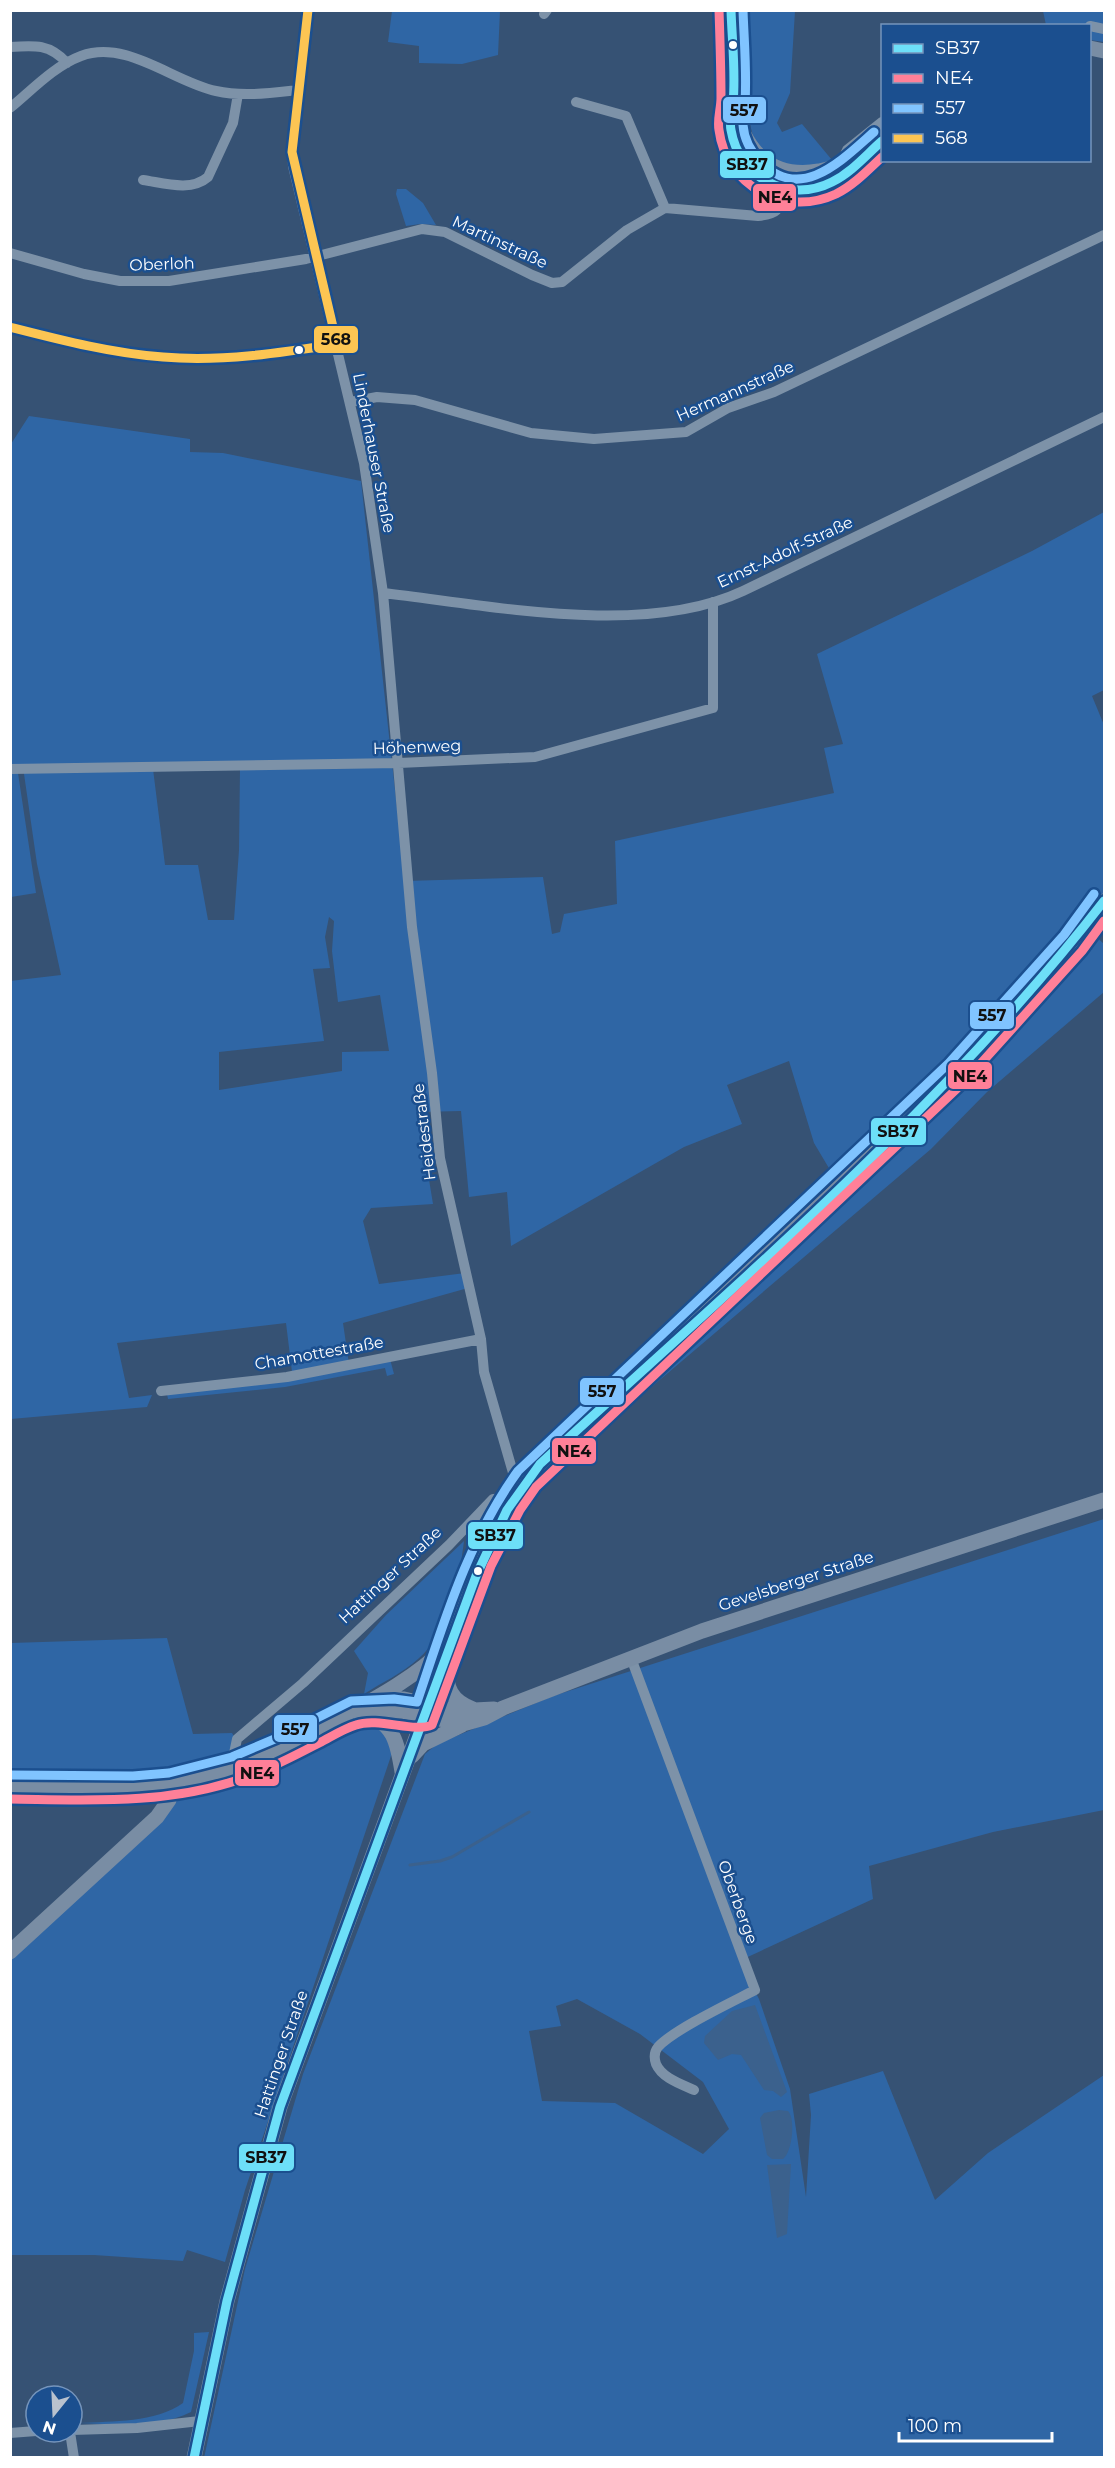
<svg xmlns="http://www.w3.org/2000/svg" width="1115" height="2468" font-family="Montserrat,sans-serif">
<style>
.green{fill:#2f66a5;fill-rule:evenodd}
.water{fill:#3b618d}
.lines{fill:none;stroke-linecap:round;stroke-linejoin:round}
.stream{stroke:#3b618d;stroke-width:3}
.minor{stroke:#7d92a8;stroke-width:10}
.secondary{stroke:#798da4;stroke-width:15}
.bus-1-casing{stroke:#1b4f8f;stroke-width:14}
.bus-2-casing{stroke:#1b4f8f;stroke-width:14}
.bus-3-casing{stroke:#1b4f8f;stroke-width:14}
.bus-4-casing{stroke:#1b4f8f;stroke-width:14}
.bus-1{stroke:#6ddff8;stroke-width:9}
.bus-2{stroke:#ff8098;stroke-width:9}
.bus-3{stroke:#80c4ff;stroke-width:9}
.bus-4{stroke:#fcc553;stroke-width:9}
.bus-dot{fill:#fff;stroke:#1b4f8f;stroke-width:2}
.labels{text-anchor:middle;dominant-baseline:central;stroke-width:5;stroke-linejoin:round;paint-order:stroke}
.street-label{font-size:16px;fill:#fff;stroke:#1b4f8f}
.line-badge{stroke:#1b4f8f;stroke-width:2}
.pale-badge-label{font-size:16px;text-anchor:middle;font-weight:bold;fill:#111}
</style>
<rect width="100%" height="100%" fill="#365274"/>
<path class="green" d="M392,11h108l-2,44 -36,9 -43,-1v-17l-31,-4z
M746,11h49l-5,82 -13,30 5,9 20,-8 30,36c-7,2 -15,6 -22,7 -19,3 -47,-9 -55,-27 -11,-20 -9,-103 -9,-129z
M1043,11h61v31l-14,-2v-14l-44,-1z
M397,189h9l17,14 13,22 -16,-1 -14,2 -10,-32z
M29,416l161,23v13l33,1 138,28 44,400 138,-4 9,57 8,-2 4,-18 53,-10 -2,-63 219,-48 -10,-45 19,-4 -26,-90 215,-103 72,-39v178l-12,6 12,29v168l-137,159 -131,128 -22,-37 -25,-82 -62,24 15,39 -58,23 -173,99 -4,-54 -38,5 -8,-86 -43,1 15,92 -62,4 -8,13 16,63 86,-11 3,15 -125,35 6,41 -57,8 -6,-49 -169,20 12,55 23,-3 -5,12 -136,12 -1,-438 51,-6 -24,-111 -14,-97h-12v-323zM153,769h87l-1,81 -5,70h-26l-10,-55h-33zM329,917l5,4 -2,30 6,51 42,-7 9,56 -47,1v19l-123,19v-38l105,-11 -11,-72 17,-1 -5,-31z
M10,773h8l18,120 -25,4z
M1092,933l12,11v48l-117,100 -56,57 -316,269 -7,-7 353,-330z
M390,1359l4,15 -7,2 -2,-8 -100,19 -117,12 -1,-5z
M1104,1519v291l-111,22 -124,34 4,33 -134,62 20,38 31,90 16,108 5,-82 -2,-21 74,-23 52,129 53,-47 116,-78v382l-900,1 41,-189 58,-195 122,-320 12,-10 116,-48zM577,1999l63,35 63,48 26,47 -26,25 -88,-51 -73,-2 -13,-70 32,-5 -5,-20z
M464,1541c-5,40 -14,91 -46,118 -15,14 -37,24 -54,35l4,-21 -14,-22 32,-36z
M167,1638l26,96 39,-1 3,5 -7,25 -66,14 -151,4v-138z
M353,1719h14l16,8 9,26 -147,437 -20,72 -38,-12 -4,11 -89,-6h-83v-297l161,-152 9,-16z
M209,2332l-18,80c-35,17 -73,12 -112,11 34,-2 76,0 104,-20l11,-52v-18z"/>
<path class="water" d="M755,2005l32,87 -6,5 -8,-6 -9,-1 -23,-35 -9,-1 -14,6 -14,-17 1,-7 27,-25z
M779,2110l9,1c8,8 4,42 -5,48h-11l-5,-4 -7,-37 4,-5z
M791,2164l-4,70 -10,4 -10,-73z"/>
<g class="lines">
<path class="stream" d="M410,1865l30,-4 12,-4 77,-45"/>
<path class="minor" d="M308,10l-16,142 1,14 71,297 19,130 29,334 20,146 8,85 41,181 3,33 34,118
M544,14l3,-4
M1090,26l14,3
M10,47c25,-2 40,-3 57,16
M576,102l50,14 39,92
M10,108c22,-18 44,-42 71,-52 46,-17 92,26 135,35 27,6 55,2 82,-1
M840,165l7,-15 35,-28
M143,180c21,3 48,12 65,-3l25,-54 5,-29
M758,216l24,-27
M10,253l74,21 36,7h49l137,-22 116,-30 23,3 87,43 20,8 10,-1 65,-52 38,-22 93,8c29,-3 18,-12 26,-33
M10,327c44,11 86,22 130,28 67,9 131,-1 197,-11
M351,402l26,-5 38,3 116,33 63,6 92,-7 42,-24 46,-16 330,-157
M383,593c106,12 260,45 360,-2l361,-174
M10,769l389,-6 136,-6 178,-49v-106
M161,1391l126,-14 194,-38
M631,1658l124,332c-23,12 -82,40 -97,57 -4,5 -4,11 -2,17 6,14 25,20 38,26
M236,1768l-3,-10 4,-19 66,-56 146,-138 44,-46 19,-1
M72,2430l65,-2 63,-7
M70,2432l4,26
M10,2433l26,-2"/>
<path class="secondary" d="M731,10c0,26 -4,69 2,93 11,45 35,77 86,68 15,-3 30,-9 44,-14
M1090,48l14,3
M732,107c-6,16 2,35 9,49 23,43 77,41 112,14 10,-8 19,-20 29,-29
M446,1666c0,22 5,35 27,43
M379,1697l25,2 51,12 39,-2
M354,1712l47,-1 62,13 21,-6 19,-10 199,-77 402,-131
M362,1715c32,4 36,31 40,57
M412,1756l11,-12 39,-19
M10,1787c53,1 108,5 160,-2 58,-8 111,-35 161,-62 42,-23 83,-44 117,-78
M10,1952l147,-135 12,-17 2,-15
M194,2458l33,-157 53,-194 189,-513c19,-50 36,-89 71,-130 98,-90 196,-180 293,-271 96,-92 191,-185 271,-292"/>
<g class="bus-1-casing">
<path id="bus-1" d="M731,10c1,31 5,63 2,93 -1,9 -4,17 -2,27 8,48 58,74 101,52 20,-10 34,-27 50,-41
M194,2458l33,-157 53,-194 196,-531 31,-66 33,-46c195,-179 401,-353 564,-563"/>
</g>
<g class="bus-2-casing">
<path id="bus-2" d="M719,10c1,30 2,59 2,88 0,11 -4,21 -2,32 7,56 66,88 117,64 18,-9 32,-24 46,-37
M10,1799c78,1 156,6 231,-20 27,-9 53,-23 78,-36 12,-6 24,-14 37,-18 22,-8 59,8 76,0l59,-159 29,-56 16,-23 430,-407 116,-129 22,-30"/>
</g>
<g class="bus-3-casing">
<path id="bus-3" d="M743,10c1,31 4,62 2,93 0,8 -3,14 -2,22 1,14 8,27 18,37 40,42 82,-3 113,-30
M10,1775l123,1 36,-3 63,-16 45,-19 74,-37 43,-2 23,3c27,-80 51,-162 101,-231l431,-408 115,-128 30,-41"/>
</g>
<g class="bus-4-casing">
<path id="bus-4" d="M10,327c51,13 101,26 153,30 58,5 117,-4 174,-13l-45,-192 16,-142"/>
</g>
<use href="#bus-1" class="bus-1"/>
<use href="#bus-2" class="bus-2"/>
<use href="#bus-3" class="bus-3"/>
<use href="#bus-4" class="bus-4"/>
</g>
<g class="bus-dot">
<circle cx="733" cy="45" r="5"/>
<circle cx="299" cy="350" r="5"/>
<circle cx="478" cy="1571" r="5"/>
</g>
<g class="labels">
<g class="street-label">
<text transform="translate(500 242) rotate(25)">Martinstraße</text>
<text transform="translate(162 264) rotate(-2)">Oberloh</text>
<text transform="translate(735 391) rotate(-24)">Hermannstraße</text>
<text transform="translate(374 453) rotate(79)">Linderhauser Straße</text>
<text transform="translate(785 552) rotate(-25)">Ernst-Adolf-Straße</text>
<text transform="translate(417 747) rotate(-2)">Höhenweg</text>
<text transform="translate(424 1132) rotate(-97)">Heidestraße</text>
<text transform="translate(319 1353) rotate(-10)">Chamottestraße</text>
<text transform="translate(390 1575) rotate(-43)">Hattinger Straße</text>
<text transform="translate(796 1581) rotate(-18)">Gevelsberger Straße</text>
<text transform="translate(738 1902) rotate(70)">Oberberge</text>
<text transform="translate(281 2054) rotate(-71)">Hattinger Straße</text>
</g>
</g>
<g class="line-badge">
<rect x="722" y="96" width="45" height="28" rx="6" fill="#80c4ff"/>
<rect x="719" y="150" width="56" height="29" rx="6" fill="#6ddff8"/>
<rect x="752" y="183" width="45" height="29" rx="6" fill="#ff8098"/>
<rect x="313" y="325" width="46" height="29" rx="6" fill="#fcc553"/>
<rect x="969" y="1001" width="46" height="29" rx="6" fill="#80c4ff"/>
<rect x="947" y="1061" width="46" height="29" rx="6" fill="#ff8098"/>
<rect x="870" y="1117" width="57" height="29" rx="6" fill="#6ddff8"/>
<rect x="579" y="1377" width="46" height="29" rx="6" fill="#80c4ff"/>
<rect x="551" y="1437" width="46" height="28" rx="6" fill="#ff8098"/>
<rect x="467" y="1521" width="57" height="29" rx="6" fill="#6ddff8"/>
<rect x="273" y="1714" width="45" height="29" rx="6" fill="#80c4ff"/>
<rect x="234" y="1759" width="46" height="28" rx="6" fill="#ff8098"/>
<rect x="238" y="2143" width="57" height="29" rx="6" fill="#6ddff8"/>
</g>
<g class="pale-badge-label">
<text x="744" y="116">557</text>
<text x="747" y="170">SB37</text>
<text x="775" y="203">NE4</text>
<text x="336" y="345">568</text>
<text x="992" y="1021">557</text>
<text x="970" y="1082">NE4</text>
<text x="898" y="1137">SB37</text>
<text x="602" y="1397">557</text>
<text x="574" y="1457">NE4</text>
<text x="495" y="1541">SB37</text>
<text x="295" y="1735">557</text>
<text x="257" y="1779">NE4</text>
<text x="266" y="2163">SB37</text>
</g>
<rect width="1115" height="2468" fill="none" stroke="#ffffff" stroke-width="24"/>
<rect x="881" y="24" width="210" height="138" fill="#1b4f8f" stroke="#7695bc" stroke-width="1.5"/>
<rect x="893" y="44" width="30" height="9" fill="#6ddff8" stroke="#7695bc" stroke-width="1.5"/>
<text x="935" y="54" font-size="18" fill="#ffffff">SB37</text>
<rect x="893" y="74" width="30" height="9" fill="#ff8098" stroke="#7695bc" stroke-width="1.5"/>
<text x="935" y="84" font-size="18" fill="#ffffff">NE4</text>
<rect x="893" y="104" width="30" height="9" fill="#80c4ff" stroke="#7695bc" stroke-width="1.5"/>
<text x="935" y="114" font-size="18" fill="#ffffff">557</text>
<rect x="893" y="134" width="30" height="9" fill="#fcc553" stroke="#7695bc" stroke-width="1.5"/>
<text x="935" y="144" font-size="18" fill="#ffffff">568</text>
<g transform="translate(54 2414) rotate(198)"><circle r="28" fill="#1b4f8f" stroke="#7695bc" stroke-width="1.5"/>
<path d="M0-4.5L10 22L0 15L-10 22Z" fill="#b9c2ce"/>
<text y="-9" font-size="16" font-weight="bold" text-anchor="middle" fill="#ffffff">N</text>
</g>
<path d="M899 2432v9h153v-9" fill="none" stroke="#ffffff" stroke-width="3"/>
<text x="908" y="2432" font-size="18" fill="#ffffff" stroke="#1b4f8f" stroke-width="4.5" paint-order="stroke">100 m</text>
</svg>
